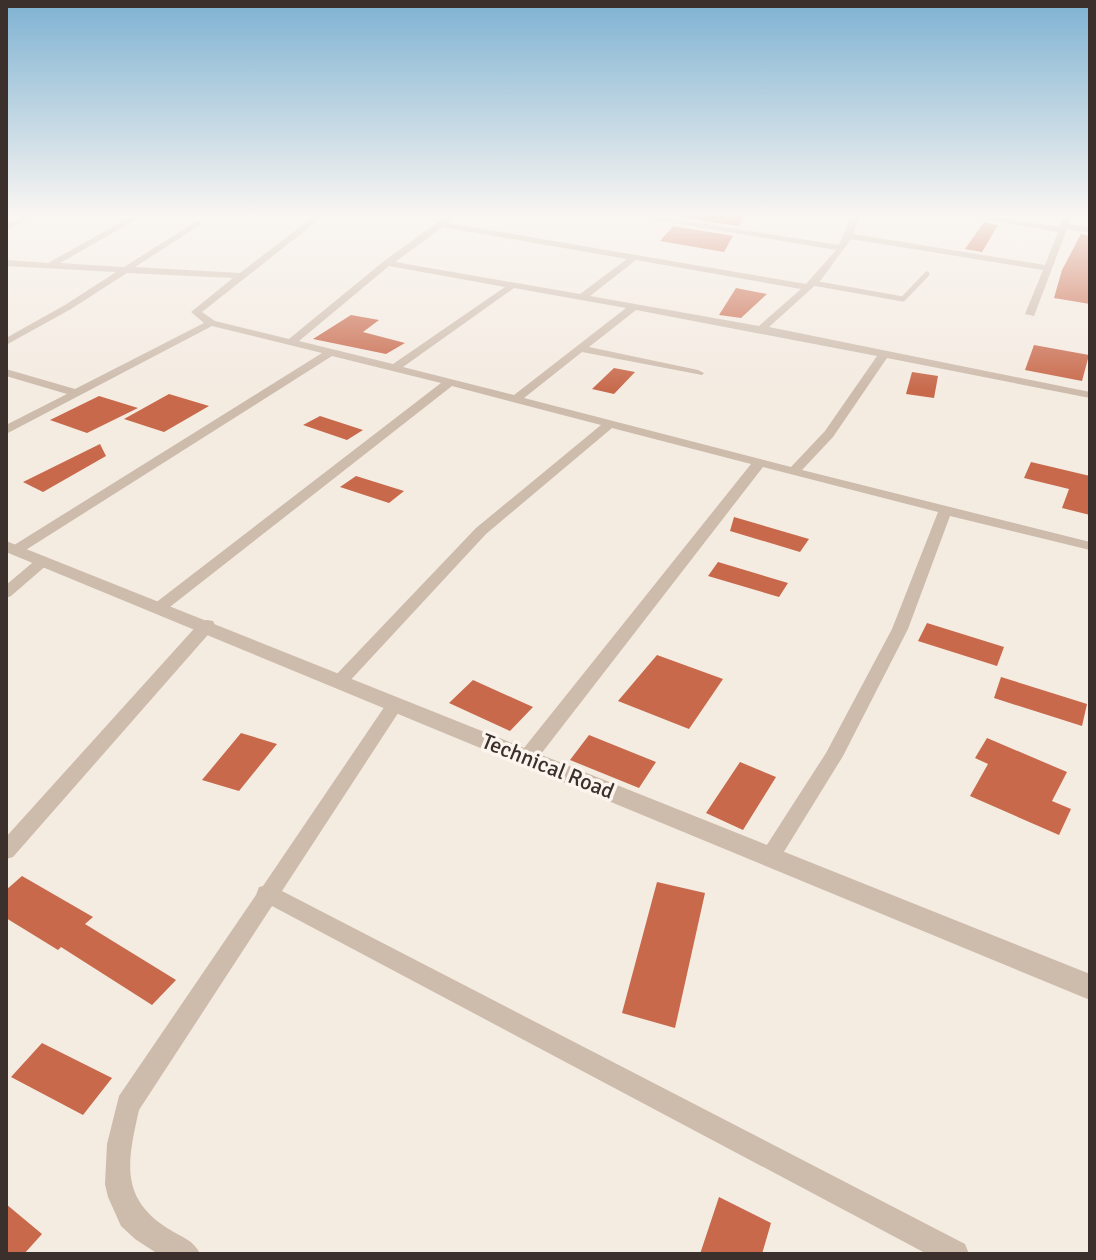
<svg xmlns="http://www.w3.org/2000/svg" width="1096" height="1260" font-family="Signika,sans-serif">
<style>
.building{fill:#c8694b}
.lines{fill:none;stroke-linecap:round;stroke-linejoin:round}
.service{stroke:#cdbbac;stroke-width:5}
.minor{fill:#cdbbac;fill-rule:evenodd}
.tertiary{fill:#cdbbac;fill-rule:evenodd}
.labels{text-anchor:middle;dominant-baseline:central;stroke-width:7;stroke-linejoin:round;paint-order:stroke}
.street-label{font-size:22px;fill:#3b302b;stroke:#fbf5ee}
</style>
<rect width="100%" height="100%" fill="#f4ebe1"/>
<path class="building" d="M683,214h62l-6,12 -59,-9z
M984,222l14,3 -16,27 -17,-3z
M673,226l60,10 -9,16 -64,-11z
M1081,234l9,2v68l-36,-6 8,-28z
M736,288l31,6 -26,24 -22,-3z
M351,315l28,5 -16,12 42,11 -19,11 -73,-15z
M1034,345l55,10 -7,26 -57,-11z
M614,368l21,4 -21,22 -22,-5z
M912,372l26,4 -4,22 -28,-4z
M169,394l40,12 -45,26 -40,-13z
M99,396l39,12 -51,25 -37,-13z
M320,416l43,14 -16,10 -44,-15z
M100,444l6,12 -63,36 -20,-10z
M1031,462l59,14v39l-28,-7 7,-19 -45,-11z
M356,476l48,15 -15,12 -49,-16z
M734,517l75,22 -9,13 -70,-21z
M718,562l70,21 -9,14 -71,-21z
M927,623l77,24 -7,19 -79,-25z
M657,655l66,24 -34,50 -71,-28z
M1001,677l86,27 -5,22 -88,-28z
M473,680l60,27 -23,24 -61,-28z
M241,733l36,11 -38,47 -37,-11z
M589,735l67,27 -17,26 -69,-28z
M987,738l80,34 -15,29 19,8 -12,26 -89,-39 18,-32 -13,-6z
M740,762l36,15 -33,53 -37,-17z
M22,876l71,41 -8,7 91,56 -24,25 -91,-58 -3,3 -52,-32v-28z
M657,882l48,11 -30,135 -53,-15z
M42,1043l70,35 -29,37 -72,-38z
M719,1197l52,26 -9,31h-62z
M6,1204l36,30 -18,20h-18z"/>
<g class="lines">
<path class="service" d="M813,283l90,16 24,-25"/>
<path class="minor" d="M26,214h11l-31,16v-6z
M136,214h10l-86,49 64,4 73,-46h3v4l-65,42 105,6 77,-59h9l-124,98 13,9 74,18 95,-78 65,-47h10l-11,9 358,61 30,-34 -215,-36h21l197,31 13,-31h8l-7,20 192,31 13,-33 -103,-18h21l84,13 5,-13h8l-4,10 21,3v6l-23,-4 -33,87 -9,-2 18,-44 -192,-31 -30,41 -52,47 321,65v6l-203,-40 -54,79 -31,33 288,72v8l-140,-34 -42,113 -65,127 -66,107 -7,2 -7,-2 -3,-6 3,-6 63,-98 66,-124 46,-117 -175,-45 -229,296h-14l-2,-5 2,-5 231,-289 -139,-36 -126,106 -140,151h-12l-2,-4 2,-4 142,-149 125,-103 -149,-39 -286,224h-12l-2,-3 2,-3 287,-221 -109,-27 -311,197h-10l-2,-3 2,-3 311,-194 -110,-27 -206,108v-9l61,-31 -61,-18v-7l69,20 129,-66 -13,-11 42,-34 -106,-5 -56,36 -65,36v-7l59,-33 51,-33 -110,-6v-6l42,3zM443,227l184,32 -47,35 -185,-32zM636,260l165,29 -42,37 -169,-30zM389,266l116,21 -112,77 -94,-23zM514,288l112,20 -112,87 -111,-28zM636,310l241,46 -52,75 -34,36 -267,-69 58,-46 120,23 2,-2 -6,-3 -109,-23z
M43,557l5,1 2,3 -2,3 -37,32 -5,2v-13l32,-27z
M207,620l6,1 2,4 -2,4 -200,228 -7,2v-22l195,-216z
M395,698l6,2 3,4 -122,187 683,353 4,10h-42l-655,-348 -133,204c-12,53 -20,90 33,121 12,7 22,10 28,23h-42l-23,-15 -14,-13 -13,-29 -3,-13 2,-40 12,-48 137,-201 3,-8 4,-1 126,-186z"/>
<path class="tertiary" d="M6,541l1084,433v26l-1084,-448z"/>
</g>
<linearGradient id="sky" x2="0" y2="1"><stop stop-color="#7eb2d2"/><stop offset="0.55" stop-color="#faf6f2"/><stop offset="1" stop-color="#faf6f2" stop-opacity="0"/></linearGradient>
<rect width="1096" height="391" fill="url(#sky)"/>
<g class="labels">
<g class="street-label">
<text transform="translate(548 766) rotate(22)">Technical Road</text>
</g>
</g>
<rect width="1096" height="1260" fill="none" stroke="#3b302b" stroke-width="16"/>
</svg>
